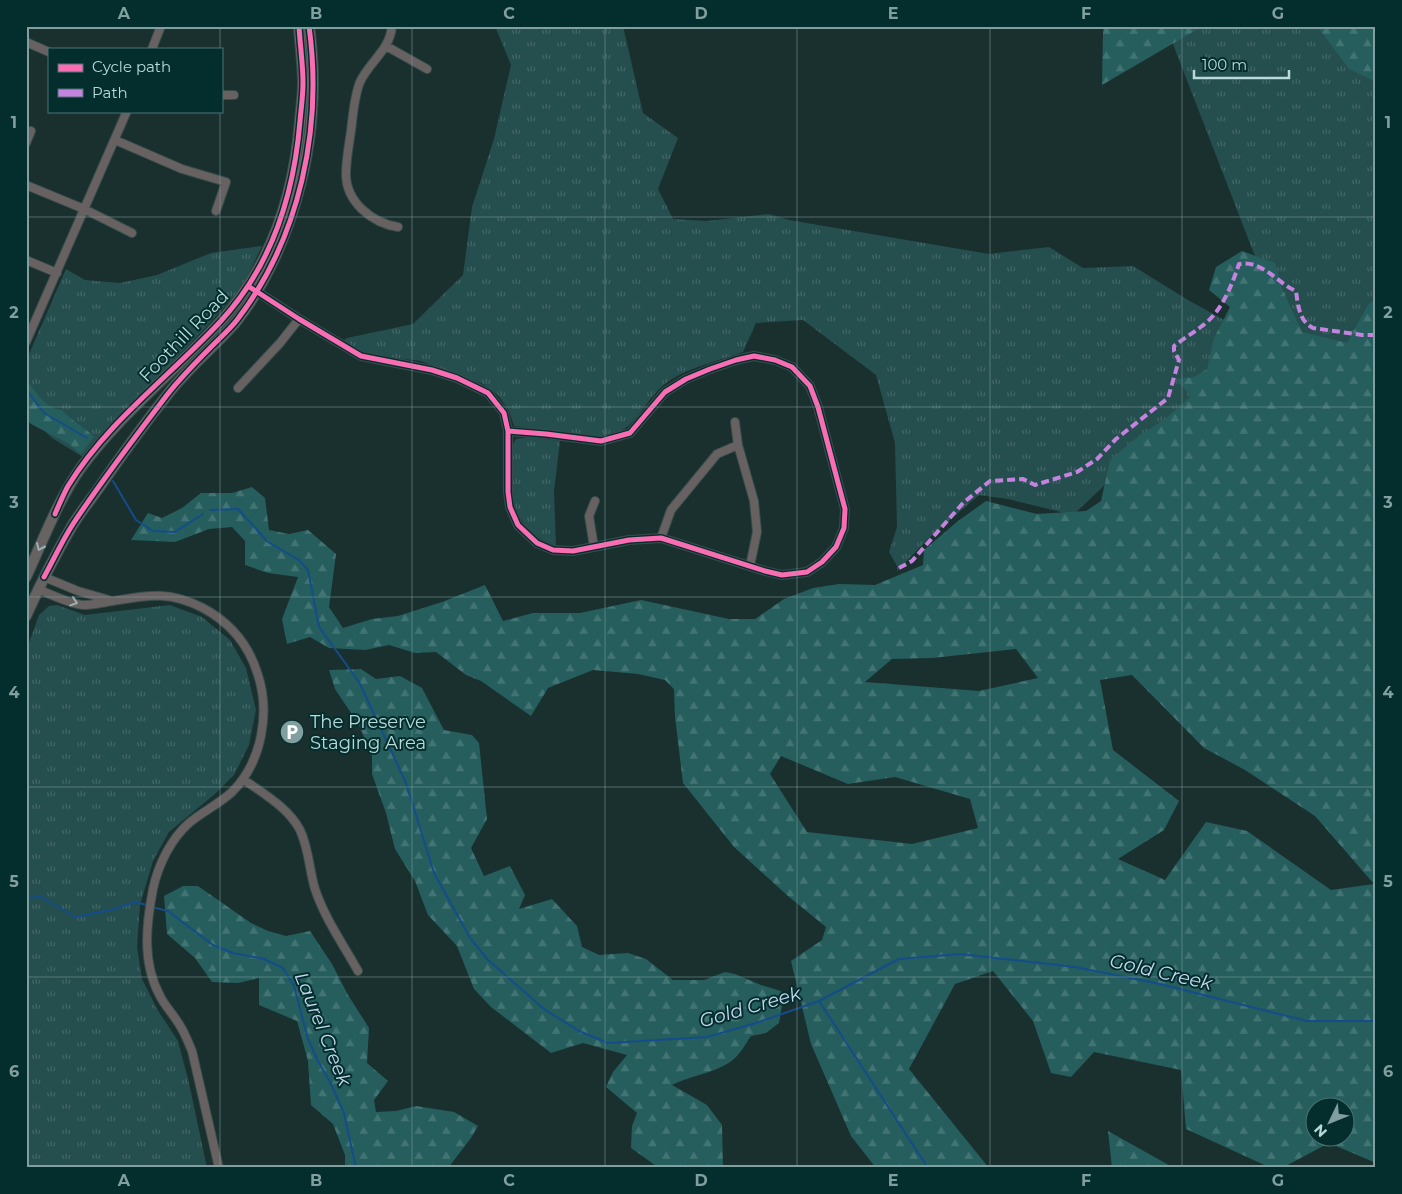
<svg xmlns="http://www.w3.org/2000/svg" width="1402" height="1194" font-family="Montserrat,sans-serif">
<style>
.grass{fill:url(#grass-tufts)}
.forest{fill:url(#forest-firs);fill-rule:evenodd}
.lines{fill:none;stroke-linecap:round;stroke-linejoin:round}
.stream{stroke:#144d8a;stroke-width:2}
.street-casing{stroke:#374d4c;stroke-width:10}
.secondary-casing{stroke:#374d4c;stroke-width:12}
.street{stroke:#686161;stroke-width:8}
.secondary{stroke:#686363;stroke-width:10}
.quiet{stroke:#c483df;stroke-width:4;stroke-dasharray:8 4;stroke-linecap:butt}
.cycleway-casing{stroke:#042e2e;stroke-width:8}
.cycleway{stroke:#f96db3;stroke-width:5}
.oneway{stroke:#9cb1b0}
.oneway2{stroke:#9cb0b0}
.grid{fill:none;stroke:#809f9e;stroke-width:1;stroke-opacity:0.55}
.labels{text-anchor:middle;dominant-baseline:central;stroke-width:4;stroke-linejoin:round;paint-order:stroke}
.street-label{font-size:18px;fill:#b8dbda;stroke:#042e2e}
.poi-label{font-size:18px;fill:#b8dbda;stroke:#042e2e;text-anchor:start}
.water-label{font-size:19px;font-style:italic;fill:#c6d8ef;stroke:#042e2e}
.neatline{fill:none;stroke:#809f9e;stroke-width:2}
.grid-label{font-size:16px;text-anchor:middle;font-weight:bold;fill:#809f9e}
</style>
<defs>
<pattern id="grass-tufts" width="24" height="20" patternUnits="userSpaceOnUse" patternTransform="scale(1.25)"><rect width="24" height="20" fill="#254e4e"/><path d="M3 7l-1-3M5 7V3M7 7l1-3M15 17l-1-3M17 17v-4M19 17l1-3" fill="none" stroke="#436767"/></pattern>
<pattern id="forest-firs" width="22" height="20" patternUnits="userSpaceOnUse" patternTransform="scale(1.25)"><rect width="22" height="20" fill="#255e5d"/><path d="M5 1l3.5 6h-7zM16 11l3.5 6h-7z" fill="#437474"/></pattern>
</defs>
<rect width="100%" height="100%" fill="#19302f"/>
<path class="grass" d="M495,26h128l20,87 35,25 -20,51 15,30 34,2 62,-7 20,6 200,34 60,-7 34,21 50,-2 55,34 38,21 -19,81 -64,47 -70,66 -65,-16 -29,-4 -50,43 -32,33v-5l-8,-14 8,-25 -2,-84 -19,-68 -73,-55 -47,3 -13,29c-22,8 -60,17 -78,32 -22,17 -28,47 -59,52 -8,1 -19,-2 -27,-2 -21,-3 -43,-5 -65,-8l-5,-15 -11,-16 -15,-11 -62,-23 -49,-6 -16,-6 -13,-8 4,-3 66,-14 50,-49 9,-68 22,-68 17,-74z
M1166,26h210v534l-7,-9z
M262,246l-16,33 -11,16 -27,30 -110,113 -15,19 -31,-19 -26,-25v-52l40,-92 19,11 35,3 37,-8 54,-22z
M529,437l31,4 -6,50 2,55c-25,-10 -37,-22 -43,-49v-53l3,-5z
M57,605l28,10 85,-10 32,12 28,23 16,28 10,42 -7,35 -15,30 -18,18 -47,39 -16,29 -13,44 -3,42 5,32 15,30 21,32 11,42 18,85h-181v-517l13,-36 10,-9z"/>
<path class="forest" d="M1104,26h99l-101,59 1,-52z
M1317,26h59v56l-27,-13z
M1242,251l33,12 8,28 19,41 45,11 21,-38 8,-7v865l-47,-20 -47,25h-11l-85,-39 -5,-59 -87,-18 -23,25 -20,-4 -18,-52 -40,-50 -38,13 -46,85 80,99h-113l-25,-32 -40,-92 -20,-83 31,-21 4,-13 -38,-31 -54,-49 -51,-64 -8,-66 -1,-28 -9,-9 -27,-6 -45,-4 -45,18 -17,28 -50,-35 -15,-6 -30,-23 -21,1 -26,-8 -24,5 -36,-2 -19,-11 -23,7 -5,-25 16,-42 -30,-4 -23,-8v-24l-13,-14 -23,2 -34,13 -44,-2 17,-27 14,5 20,-10 19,-15h31l20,-6 13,11 4,32 20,4 19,-4 28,24 -7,53 14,21 29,-9 26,-3 44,-14 43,-17 18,36 30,-8h47l61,-13 88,19h26l29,-20 29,-11 26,-4 36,1 48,-20 1,-15 34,-29 28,-20 51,13 49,-3 15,-10 9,-41 30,-25 24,-15 27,-24 -15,-17 18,-2 13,-8 7,-31 16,-31 -21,-17 7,-23zM1016,649l22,29 -59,13 -114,-9 27,-23 40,-1zM1132,675l72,73 41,22 70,46 59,68 -43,6 -84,-59 -41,-9 -41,58 -47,-21 46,-29 15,-29 -66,-51 -13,-70zM781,756l67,28 47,-7 75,22 8,29 -66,16 -105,-12 -37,-58zM1344,1106v30h-30v-30z
M26,381c13,12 17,27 36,29 9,11 22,16 32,27l-13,17 -12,-10 -38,-20 -5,-5z
M361,669l15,10 24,-3 22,12 22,42 28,5 7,8 8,76 -16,29 13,28 26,-10 15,29 -6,14 33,-10 25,27 5,21 17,8 29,-2 18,6 27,21h31l21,-8 10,2 26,11 20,6 2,9 -4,23 -13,10 -15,3c-5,7 -10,17 -17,23 -17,14 -42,16 -62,26l35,20 15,20 1,43h-64l-28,-20 1,-22 5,-13 -31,-26 7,-15 14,-17 -44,-12 -32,10 -60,-46 -17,-18 -17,-43 -29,-31 -13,-34 -20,-32 -9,-36 -14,-39v-18l-13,-31 -24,-36 -6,-19z
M183,886h15l53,37 17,8 18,5 24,-5 22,33 16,31 21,33 -2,35 21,18 -14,19 2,12 20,-1 20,-5 38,6 24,14 -7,12 -23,30h-103v-13l-12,-31 -22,-19 -3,-44 -11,-40 -38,-16v-27l-21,5 -26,-1 -17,-24 -28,-24 -3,-38z
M1108,1131l66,37h-62z"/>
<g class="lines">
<path class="stream" d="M28,392l16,21 43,25
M113,481l23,39 17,11 22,1 28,-18
M210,510l28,-1 30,33 31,18 9,10 11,57 40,55 47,101 28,90 36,65 18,22 56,49 35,22 29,12 99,-6 49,-14 63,-22 80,-42 61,-5 115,13 85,17 147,37h69
M26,898l15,-1 34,20 40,-8 19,-7 13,3
M152,907l16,4 45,34 20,8 31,6 19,9 11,18 14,53 11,24 11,19 14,31 12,55
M819,1001l109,167"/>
<g class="street-casing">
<path id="street" d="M392,26c-2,24 -22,35 -32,56 -6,15 -7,33 -9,49 -2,14 -5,29 -5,43 0,28 26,49 52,53
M26,42l23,10
M386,46l41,23
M152,49l9,-23
M221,95h13
M115,140l67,29 44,13 -10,29
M26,143l5,-12
M26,185l58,24 48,24
M26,260l31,13
M253,289l46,30 62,37 71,14 25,8 31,15 16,20 4,18v61l2,15 8,18 19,18 16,7 20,1 56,-11 32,-2 104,33 17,4 25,-3 15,-10 14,-15 8,-19 1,-19 -27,-102 -8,-21 -18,-19 -17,-7 -21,-4 -18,4 -26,9 -24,10 -21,13 -35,41 -29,8 -55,-7 -38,-3
M26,342l101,-231
M238,388l42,-45 19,-24
M735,422l3,23 16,56 3,31 -7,34
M661,538l10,-28 46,-56 21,-9
M594,547l-5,-31 6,-15
M44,577l34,14 31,9
M38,589c11,5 36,16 46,16 8,0 16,-2 23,-3 37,-6 60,-13 96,6 26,14 45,36 54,64 14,40 5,90 -25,120 -13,12 -30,20 -43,31 -18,16 -31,42 -36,66 -7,36 -11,74 7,107 5,10 13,18 19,28 6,9 9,18 13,27l27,117
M243,779c19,14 45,28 57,51 9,19 9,39 15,59 10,30 28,55 43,82"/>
</g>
<g class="secondary-casing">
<path id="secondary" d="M26,577c17,-36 31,-75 54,-108 40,-55 95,-98 141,-148 50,-55 73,-127 79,-200 1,-13 3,-26 3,-38 0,-19 -3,-38 -4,-57
M26,616c14,-31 29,-61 46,-90 9,-15 21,-29 31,-44 21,-30 42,-59 65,-88 20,-26 46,-47 67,-71 17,-21 30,-44 41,-68 32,-72 44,-151 33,-229"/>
</g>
<use href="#street" class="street"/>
<use href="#secondary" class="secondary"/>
<path class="quiet" d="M899,568l13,-7 51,-58 27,-22 33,-2 12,6 42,-13 20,-13 19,-20 52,-41 11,-38 -5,-9v-5c9,-7 19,-13 28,-20 19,-13 30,-41 37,-62 24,-4 38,19 57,27 2,14 3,30 17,37l49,7h14"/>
<g class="cycleway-casing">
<path id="cycleway" d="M248,286l51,33 62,37 71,14 25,8 31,15 16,20 4,18v61l2,15 8,18 19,18 16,7 20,1 56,-11 32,-2 104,33 17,4 25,-3 15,-10 14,-15 8,-19 1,-19 -27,-102 -8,-21 -18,-19 -17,-7 -21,-4 -18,4 -26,9 -24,10 -21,13 -35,41 -29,8 -55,-7 -38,-3
M55,514c4,-9 8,-19 13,-28 39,-64 102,-110 152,-164 51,-55 74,-128 80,-201 1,-12 3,-25 3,-38 0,-19 -3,-38 -4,-57
M44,577c10,-18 18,-36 29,-53 29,-44 62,-87 94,-129 14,-18 30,-34 46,-50 8,-8 17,-16 24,-25 63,-82 86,-192 72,-294"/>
</g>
<use href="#cycleway" class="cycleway"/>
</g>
<defs><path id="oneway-chevron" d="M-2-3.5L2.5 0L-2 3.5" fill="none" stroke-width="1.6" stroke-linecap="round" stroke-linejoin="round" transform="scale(1.25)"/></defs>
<use class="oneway" href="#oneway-chevron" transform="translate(40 547) rotate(114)"/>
<use class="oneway2" href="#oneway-chevron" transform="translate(74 602) rotate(18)"/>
<path class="grid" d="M220,26v23M412,26v1142M605,26v1142M797,26v1142M990,26v1142M1182,26v1142M220,111v1057M26,217h1350M26,407h1350M26,597h1350M26,787h1350M26,977h1350"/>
<defs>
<g id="parking-disc" transform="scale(1.25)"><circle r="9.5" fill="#809f9e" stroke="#042e2e"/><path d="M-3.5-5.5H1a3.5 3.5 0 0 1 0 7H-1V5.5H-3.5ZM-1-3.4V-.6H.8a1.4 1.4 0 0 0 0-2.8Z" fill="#fff"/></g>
</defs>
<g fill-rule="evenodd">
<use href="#parking-disc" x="292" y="732"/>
</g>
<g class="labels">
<g class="street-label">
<text transform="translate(184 336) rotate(-46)">Foothill Road</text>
</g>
<g class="poi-label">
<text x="310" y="722">The Preserve<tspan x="310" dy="21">Staging Area</tspan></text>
</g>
<g class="water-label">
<text transform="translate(1161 972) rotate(13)">Gold Creek</text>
<text transform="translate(750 1007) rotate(-16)">Gold Creek</text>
<text transform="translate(323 1029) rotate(68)">Laurel Creek</text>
</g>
</g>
<rect width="1402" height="1194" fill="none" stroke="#042e2e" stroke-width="55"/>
<rect x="48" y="48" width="175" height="65" fill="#042e2e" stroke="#4c7373"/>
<rect x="58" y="64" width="25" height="8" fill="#f96db3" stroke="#4c7373"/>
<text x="92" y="72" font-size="15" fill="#b8dbda">Cycle path</text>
<rect x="58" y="89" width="25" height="8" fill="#c483df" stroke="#4c7373"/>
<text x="92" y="98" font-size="15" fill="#b8dbda">Path</text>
<g transform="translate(1330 1122) rotate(227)"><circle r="24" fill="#042e2e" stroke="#4c7373"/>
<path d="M0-4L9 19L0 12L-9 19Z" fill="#809f9e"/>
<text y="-8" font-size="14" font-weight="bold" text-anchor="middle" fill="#b8dbda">N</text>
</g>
<path d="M1194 70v8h95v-8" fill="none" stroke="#b8dbda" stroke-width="2.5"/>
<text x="1202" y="70" font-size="15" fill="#b8dbda" stroke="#042e2e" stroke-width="4" paint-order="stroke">100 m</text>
<rect x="28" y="28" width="1346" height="1138" class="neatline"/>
<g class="grid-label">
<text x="124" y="19">A</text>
<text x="316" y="19">B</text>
<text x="509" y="19">C</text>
<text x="701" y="19">D</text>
<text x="893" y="19">E</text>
<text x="1086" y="19">F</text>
<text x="1278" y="19">G</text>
<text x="14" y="128">1</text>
<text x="1388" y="128">1</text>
<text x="14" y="318">2</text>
<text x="1388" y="318">2</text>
<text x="14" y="508">3</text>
<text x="1388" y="508">3</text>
<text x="14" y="698">4</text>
<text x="1388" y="698">4</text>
<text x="14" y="887">5</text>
<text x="1388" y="887">5</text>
<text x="14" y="1077">6</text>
<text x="1388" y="1077">6</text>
<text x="124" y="1186">A</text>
<text x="316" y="1186">B</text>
<text x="509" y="1186">C</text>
<text x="701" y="1186">D</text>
<text x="893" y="1186">E</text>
<text x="1086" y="1186">F</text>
<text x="1278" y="1186">G</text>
</g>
</svg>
